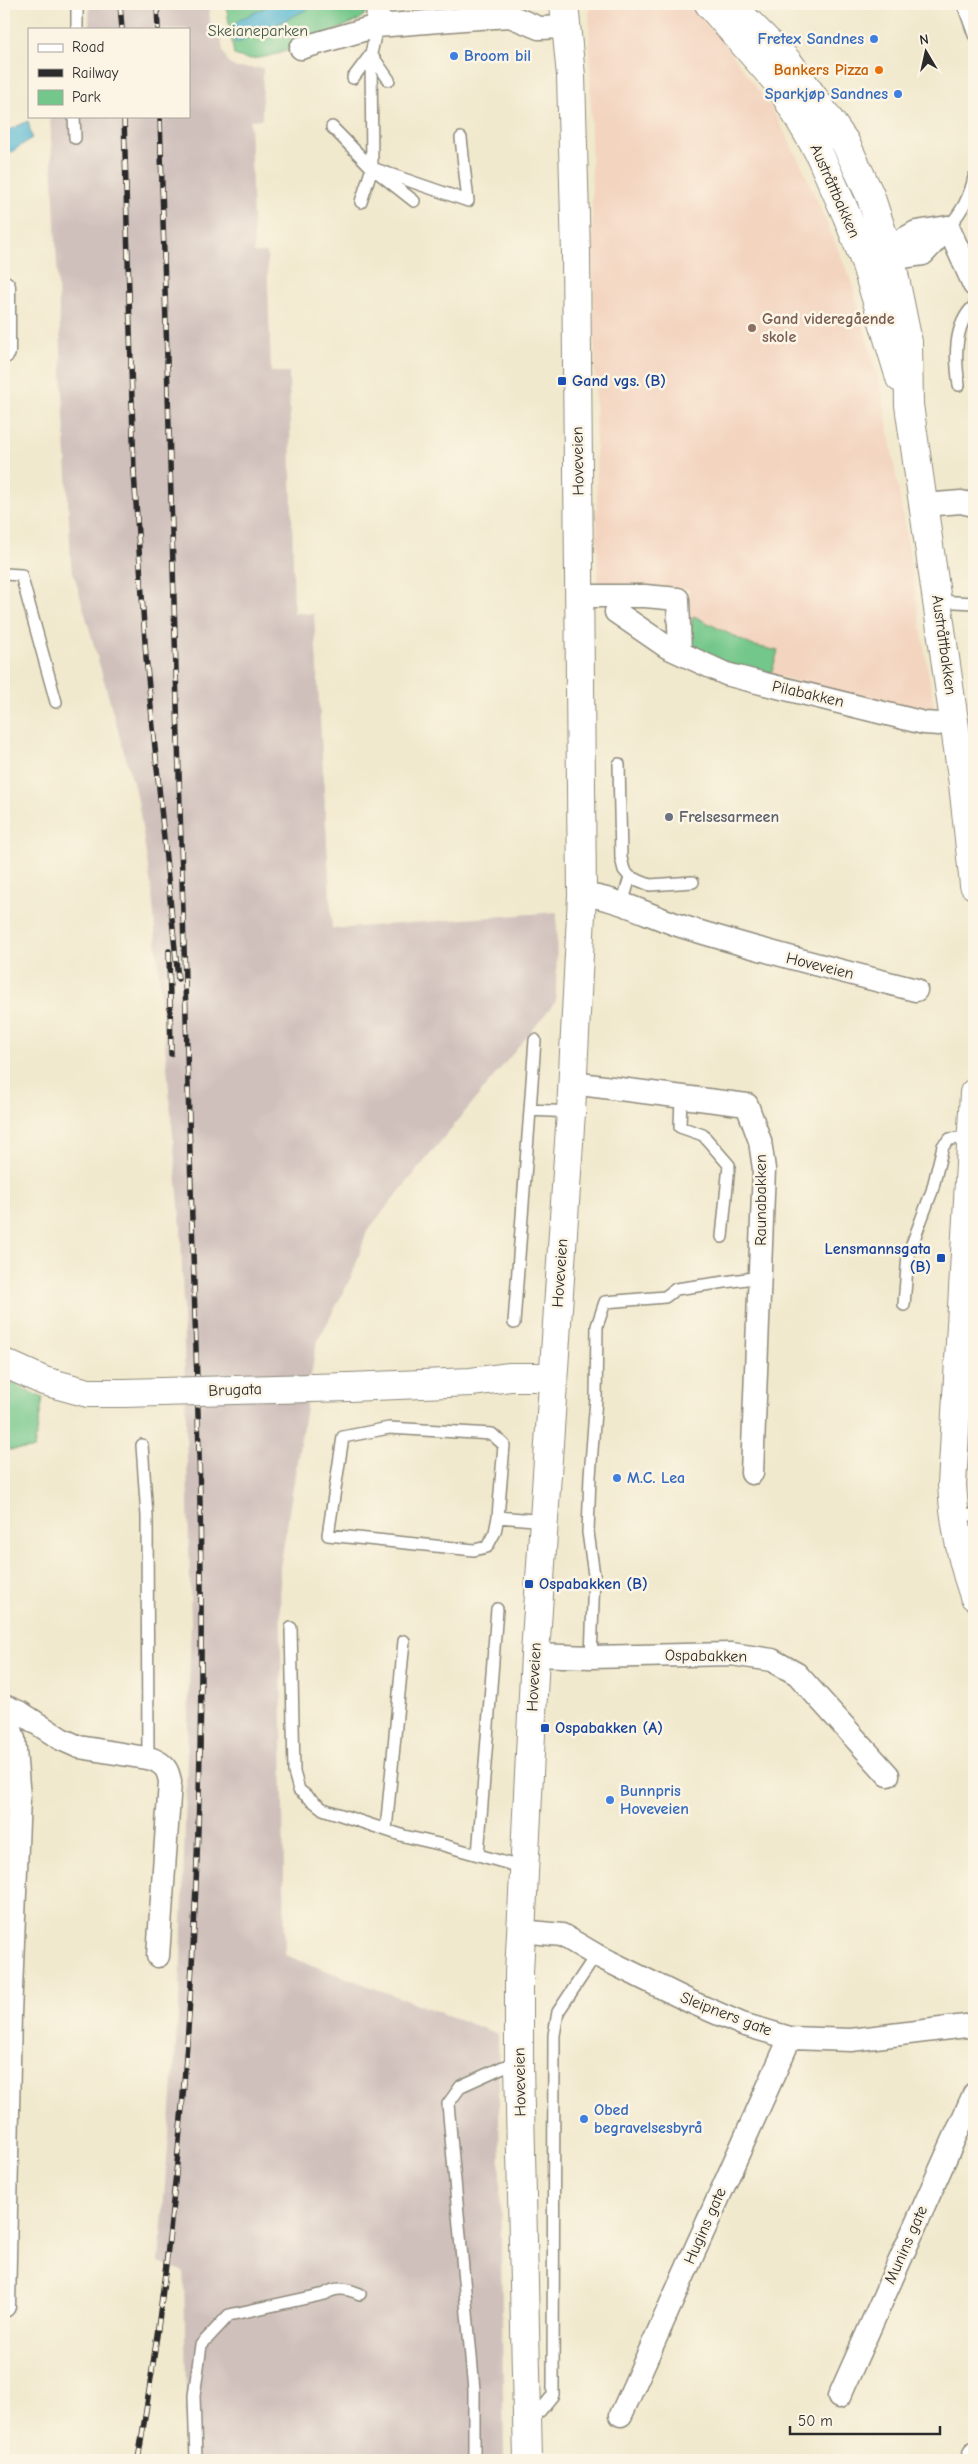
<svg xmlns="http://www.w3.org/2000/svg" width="978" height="2464" font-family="'Comic Neue',sans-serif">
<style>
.built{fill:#f3d4bf}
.industrial{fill:#cfc0bb}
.green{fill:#73c78a;stroke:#4f795a}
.water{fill:#54b7d2;stroke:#40717e}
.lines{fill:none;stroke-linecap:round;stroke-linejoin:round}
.service-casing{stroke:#8e8a7c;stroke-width:14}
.minor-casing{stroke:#8e8a7c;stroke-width:25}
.tertiary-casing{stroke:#8e8a7c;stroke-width:30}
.secondary-casing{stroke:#8e8a7c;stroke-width:30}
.primary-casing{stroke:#8e8a7c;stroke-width:30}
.service{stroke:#fff;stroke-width:11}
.minor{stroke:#fff;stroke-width:22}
.tertiary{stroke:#fff;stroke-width:28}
.secondary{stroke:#fff;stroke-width:28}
.primary{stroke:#fff;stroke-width:28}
.rail-casing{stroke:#2b2b2b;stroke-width:5.5}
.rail{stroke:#fcf5e5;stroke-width:4;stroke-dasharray:11;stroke-linecap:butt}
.tertiary-bridge-casing{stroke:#8e8a7c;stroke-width:30;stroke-linecap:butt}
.tertiary-bridge{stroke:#fff;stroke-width:28}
.shop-dot{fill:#3f7fe0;stroke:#fcf5e5;stroke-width:2}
.food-dot{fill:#e8710a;stroke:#fcf5e5;stroke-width:2}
.education-dot{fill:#8d6e63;stroke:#fcf5e5;stroke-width:2}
.transit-dot{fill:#1a4fb4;stroke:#fcf5e5;stroke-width:2}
.worship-dot{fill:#6b7280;stroke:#fcf5e5;stroke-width:2}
.labels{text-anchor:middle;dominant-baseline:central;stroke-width:5;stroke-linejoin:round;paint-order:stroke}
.park-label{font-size:16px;fill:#415a48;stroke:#fcf5e5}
.shop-label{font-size:16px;font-weight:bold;fill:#366cbe;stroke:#fcf5e5;text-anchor:start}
.food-label{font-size:16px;font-weight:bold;fill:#c56008;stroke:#fcf5e5;text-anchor:end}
.street-label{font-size:16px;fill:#2b2b2b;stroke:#fcf5e5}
.education-label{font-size:16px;font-weight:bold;fill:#785e54;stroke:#fcf5e5;text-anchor:start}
.transit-label{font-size:16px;font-weight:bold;fill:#164399;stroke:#fcf5e5;text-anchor:start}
.worship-label{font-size:16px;font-weight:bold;fill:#5b616d;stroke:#fcf5e5;text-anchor:start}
</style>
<rect width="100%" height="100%" fill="#fcf5e5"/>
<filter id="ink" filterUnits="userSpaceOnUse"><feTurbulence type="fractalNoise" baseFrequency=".02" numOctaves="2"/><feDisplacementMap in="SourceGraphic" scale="10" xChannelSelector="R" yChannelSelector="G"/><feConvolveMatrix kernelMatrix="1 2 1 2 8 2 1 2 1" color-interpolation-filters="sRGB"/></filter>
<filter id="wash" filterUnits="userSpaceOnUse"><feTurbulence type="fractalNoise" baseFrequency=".0096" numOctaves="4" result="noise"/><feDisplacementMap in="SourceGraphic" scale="20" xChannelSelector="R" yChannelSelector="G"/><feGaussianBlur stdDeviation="1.12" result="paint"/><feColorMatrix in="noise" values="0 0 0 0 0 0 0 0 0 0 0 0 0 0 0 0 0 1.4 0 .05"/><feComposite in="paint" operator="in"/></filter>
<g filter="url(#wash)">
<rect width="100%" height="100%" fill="#f1e9cd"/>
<path class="built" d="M589,4h100l38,43 45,62 31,59 48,112 32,117 52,315 -6,6 -238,-66 -2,-63 -91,-6z"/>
<path class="industrial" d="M89,4h120l2,31 9,-1 3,17 6,13 8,4h26l-1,51 -12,1 4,133h13l4,119h18l5,241 20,1 18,315 225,-17 -1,89 -189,230 -14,42 -37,72 -36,223 5,387 213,79 6,426h-317l-3,-188 -25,-10 21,-269 11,-372 -10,-392 -29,-336 -14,-92 -67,-237 -21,-448h139v-87h-100z"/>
<path class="green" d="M226,4h139l1,9 -7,7c-32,13 -76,38 -111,39 -4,0 -10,-3 -14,-4z
M694,616l57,29 27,6 -6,20 -7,5 -69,-24 -5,-9 1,-24z
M4,1379l39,19 -9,51 -30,1z"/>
<path class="water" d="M272,4h46l-82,40 -4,-17 7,-7z
M28,121l4,17 -25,17 -2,-23z"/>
</g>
<g filter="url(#ink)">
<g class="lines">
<g class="service-casing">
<path id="service" d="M77,4v25
M963,4l11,31
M353,78l18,-24 18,26
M74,116l1,22
M332,127l40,41
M414,201l-42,-33 96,33 -7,-63
M361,202l11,-34 -1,-114 6,-28
M948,227c14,-15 22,-30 26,-50
M959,385c-4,-26 -6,-60 15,-79
M4,574l17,1 35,127
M937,601l37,2
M619,764l2,94 3,12 6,7
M622,904l8,-27 20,8 43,-3
M681,1097l-1,30 23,8 26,30 -7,72
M530,1110l5,-70
M904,1305l4,-50 24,-64 11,-45 7,-7 22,-2
M514,1323l16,-213 41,2
M142,1445l5,71 1,242
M498,1517l-3,15 -8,15 -13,3 -146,-15 15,-98 46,-9 103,6 12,11 -6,72 47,4
M954,1519l20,-5
M291,1628l3,144 5,18 24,19 81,27 39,9 67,19 14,2
M591,1657l3,-82 -6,-43 2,-56 6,-77 1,-73 8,-24 60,-5 11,-8 84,-12
M4,1796l15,1
M386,1830l18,-189
M478,1855l19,-246
M527,2416l13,-5 13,-16 1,-360 4,-23 38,-57
M196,2460l-2,-64 7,-51 28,-30 96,-21c12,-8 23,-5 35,0
M474,2460v-70l-26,-286 13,-18 42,-19 16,-3"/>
</g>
<g class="minor-casing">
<path id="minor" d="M377,26l1,-22
M301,48l76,-22 87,-7 46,-3 29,12 29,-1
M948,227l26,58
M874,256l42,-24 32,-5
M873,261l50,-7 25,-27
M4,287v65
M924,505l37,-3 13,3
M580,596h65l33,3 2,54 46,21 23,6 175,43 15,1
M616,612l51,35 13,6
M582,895c36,2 71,23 105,33 76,23 153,43 229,62
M572,1083l175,22 13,36 4,28 -12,304
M535,1655l56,2 140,-3 41,6 25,14 91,101
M4,1706l10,33 5,58 -9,216 -6,293
M4,1706l17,7 40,26 18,8 73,12c12,5 16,10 18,23l-12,174
M521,1931l41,4 34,20 95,47 51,22 48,14 61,2 123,-15
M839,2397l135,-303
M621,2415l169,-377
M972,2460l2,-6"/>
</g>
<g class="tertiary-casing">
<path id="tertiary" d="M4,1363l40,18 44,12h36
M349,1387l122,-5 39,-5h42"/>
</g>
<g class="secondary-casing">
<path id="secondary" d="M528,2460l-9,-396v-91l16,-318 36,-543 11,-217 -6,-642 -5,-177 -7,-72"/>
</g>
<g class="primary-casing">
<path id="primary" d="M709,4l69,79 40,68 29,65 18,46 35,116
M730,4l59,59 56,79 25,53 21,64 17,83 1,63 54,379 11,101
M974,1093l-22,392c2,40 9,74 22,111"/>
</g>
<use href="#service" class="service"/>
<use href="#minor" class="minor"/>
<use href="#tertiary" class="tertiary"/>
<use href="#secondary" class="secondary"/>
<use href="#primary" class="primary"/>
<g class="rail-casing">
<path id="rail" d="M120,4l2,25
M157,4l1,25
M124,116l10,356 12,185 32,322
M169,951l2,103
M138,2460c58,-343 70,-699 60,-1046 -2,-87 -6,-173 -8,-260 -10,-346 -20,-692 -30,-1038"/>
</g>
<use href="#rail" class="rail"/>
<g class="tertiary-bridge-casing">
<path id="tertiary-bridge" d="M124,1393l225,-6"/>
</g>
<use href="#tertiary-bridge" class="tertiary-bridge"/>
</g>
</g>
<g class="shop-dot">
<circle cx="874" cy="39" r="5"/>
<circle cx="454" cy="56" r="5"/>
<circle cx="898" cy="94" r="5"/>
<circle cx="617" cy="1478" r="5"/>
<circle cx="610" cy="1800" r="5"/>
<circle cx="584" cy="2119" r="5"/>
</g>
<circle class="food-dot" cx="879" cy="70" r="5"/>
<circle class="education-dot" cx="752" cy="328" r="5"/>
<g class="transit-dot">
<rect x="557" y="376" width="10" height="10" rx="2.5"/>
<rect x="936" y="1253" width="10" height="10" rx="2.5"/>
<rect x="524" y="1579" width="10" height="10" rx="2.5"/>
<rect x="540" y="1723" width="10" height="10" rx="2.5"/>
</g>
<circle class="worship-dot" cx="669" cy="817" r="5"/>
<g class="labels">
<g class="park-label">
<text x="258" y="31">Skeianeparken</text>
</g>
<g class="shop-label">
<text x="864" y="39" text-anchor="end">Fretex Sandnes</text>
<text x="464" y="56">Broom bil</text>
<text x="888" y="94" text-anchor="end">Sparkjøp Sandnes</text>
<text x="627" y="1478">M.C. Lea</text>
<text x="620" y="1791">Bunnpris<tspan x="620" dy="18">Hoveveien</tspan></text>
<text x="594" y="2110">Obed<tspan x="594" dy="18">begravelsesbyrå</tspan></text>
</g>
<g class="food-label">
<text x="869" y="70">Bankers Pizza</text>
</g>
<g class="street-label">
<text transform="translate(835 191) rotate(66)">Austråttbakken</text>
<text transform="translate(578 461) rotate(-91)">Hoveveien</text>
<text transform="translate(944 645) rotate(82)">Austråttbakken</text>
<text transform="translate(808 694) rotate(13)">Pilabakken</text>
<text transform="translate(820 966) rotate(14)">Hoveveien</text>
<text transform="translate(761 1200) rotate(-90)">Raunabakken</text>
<text transform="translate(560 1273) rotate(-86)">Hoveveien</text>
<text transform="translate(235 1390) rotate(-2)">Brugata</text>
<text transform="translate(706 1656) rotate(1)">Ospabakken</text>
<text transform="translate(534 1677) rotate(-87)">Hoveveien</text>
<text transform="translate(726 2014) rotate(21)">Sleipners gate</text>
<text transform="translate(520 2082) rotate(-91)">Hoveveien</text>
<text transform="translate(705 2226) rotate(-66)">Hugins gate</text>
<text transform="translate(906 2245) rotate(-66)">Munins gate</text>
</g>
<g class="education-label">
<text x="762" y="319">Gand videregående<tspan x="762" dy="18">skole</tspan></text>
</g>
<g class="transit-label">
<text x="572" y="381">Gand vgs. (B)</text>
<text x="931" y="1249" text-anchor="end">Lensmannsgata<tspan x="931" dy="18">(B)</tspan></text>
<text x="539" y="1584">Ospabakken (B)</text>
<text x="555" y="1728">Ospabakken (A)</text>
</g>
<g class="worship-label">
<text x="679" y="817">Frelsesarmeen</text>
</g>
</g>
<rect width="978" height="2464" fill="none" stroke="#fcf5e5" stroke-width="20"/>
<rect x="28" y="28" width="162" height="90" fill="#fcf5e5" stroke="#a8a49b"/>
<rect x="38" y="44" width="25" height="8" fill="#ffffff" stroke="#a8a49b"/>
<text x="72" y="52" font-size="15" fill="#2b2b2b">Road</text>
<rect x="38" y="69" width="25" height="8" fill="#2b2b2b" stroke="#a8a49b"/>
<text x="72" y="78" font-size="15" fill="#2b2b2b">Railway</text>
<rect x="38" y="90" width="25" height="15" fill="#73c78a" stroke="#a8a49b"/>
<text x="72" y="102" font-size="15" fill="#2b2b2b">Park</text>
<g transform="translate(926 52) rotate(351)" stroke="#fcf5e5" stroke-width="4" paint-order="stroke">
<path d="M0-4L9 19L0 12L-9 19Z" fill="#2b2b2b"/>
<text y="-8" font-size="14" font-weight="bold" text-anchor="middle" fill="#2b2b2b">N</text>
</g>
<path d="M790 2426v8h150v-8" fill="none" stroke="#2b2b2b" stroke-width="2.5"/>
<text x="798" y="2426" font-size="15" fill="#2b2b2b" stroke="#fcf5e5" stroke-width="4" paint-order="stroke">50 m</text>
</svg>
